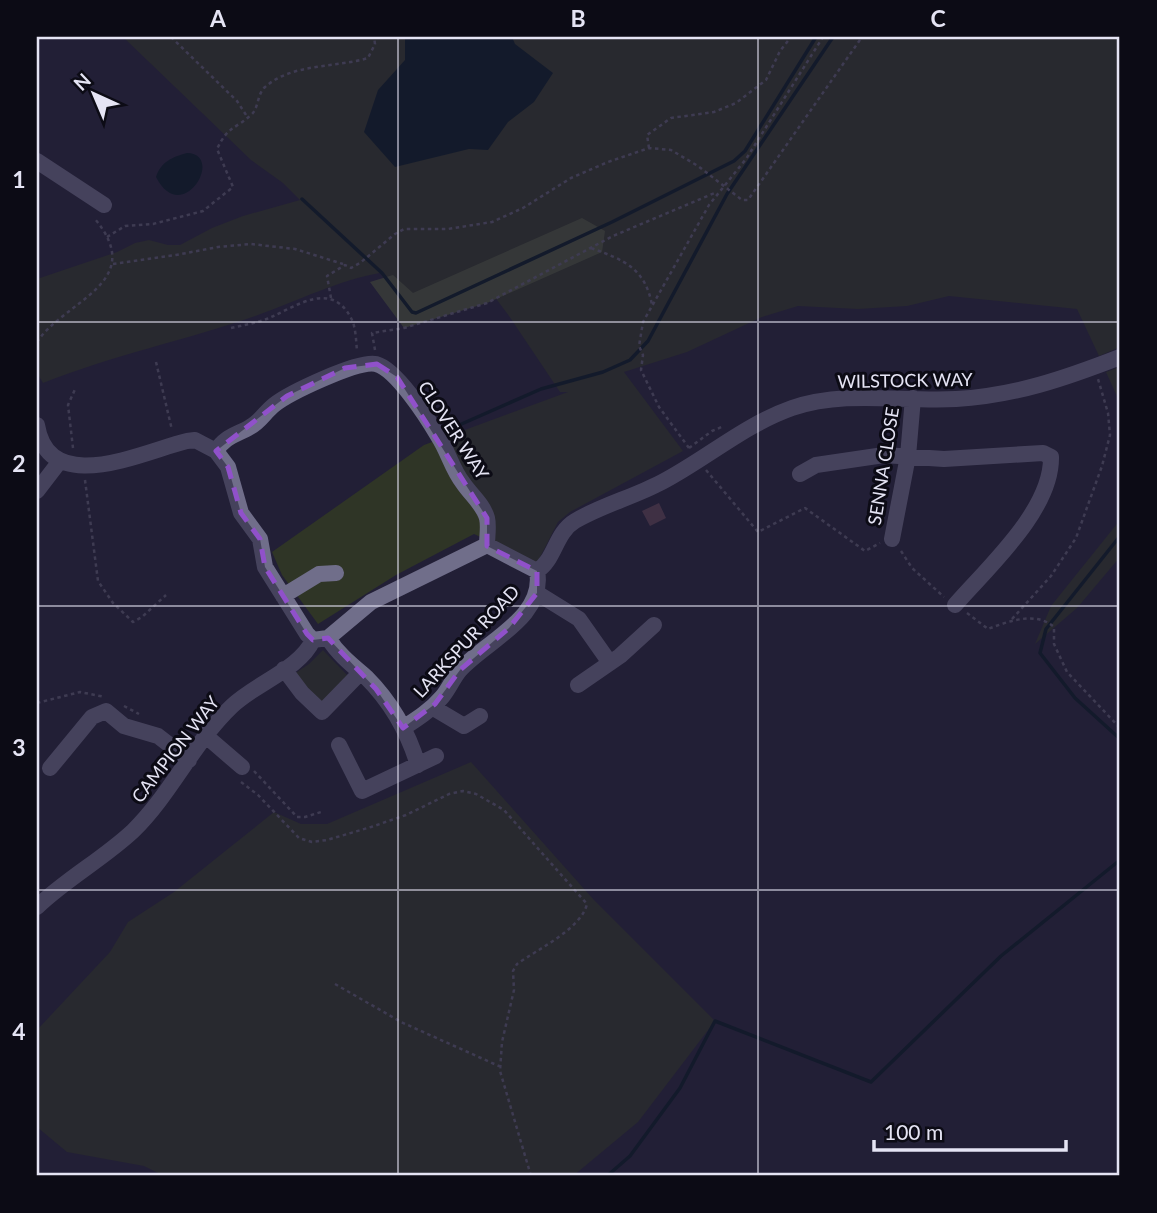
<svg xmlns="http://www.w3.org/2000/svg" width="1157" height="1213" font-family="Lato,sans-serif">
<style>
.green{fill:#2f3526}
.forest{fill:#4c563b}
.water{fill:#00161e}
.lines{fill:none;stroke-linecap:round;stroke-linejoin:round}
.stream{stroke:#00161e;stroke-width:3.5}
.building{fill:#634656}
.path{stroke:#605e73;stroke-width:2.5;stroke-dasharray:3.5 3.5;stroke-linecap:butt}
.minor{stroke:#706e8a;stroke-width:16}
.marked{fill:none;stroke:#9051ca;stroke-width:5;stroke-dasharray:14 9;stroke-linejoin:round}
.grid{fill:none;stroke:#e5e4f4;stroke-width:2;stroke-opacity:0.55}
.labels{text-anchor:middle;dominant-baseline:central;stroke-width:6;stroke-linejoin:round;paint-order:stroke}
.street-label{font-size:18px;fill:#e5e4f4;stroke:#0c0b15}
.neatline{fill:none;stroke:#e5e4f4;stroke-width:2.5}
.grid-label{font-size:23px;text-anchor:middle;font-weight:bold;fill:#e5e4f4}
</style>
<rect width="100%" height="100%" fill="#221f36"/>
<path class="green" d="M123,37h997v310l-21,9 -22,-47 -128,-13 -42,10 -49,3 -60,-3 -36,11 -75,35 -63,20 59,79 -113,61 -12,10 -21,41 -63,-29 -78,41 -78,49 -36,-49 -10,-23 152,-107 144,-53h-8l-51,-76 -24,-32 -73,33 -32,-44c-41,7 -83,28 -122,42 -71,25 -145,40 -215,68l-6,-10v-94l80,-27 18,-9 14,-3 19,5h12l32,-17 31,-12 57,-16 -17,-17 -32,-23z
M1120,367v36l-14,-31z
M1120,520v37l-43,51 -42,36 16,-38z
M323,650l26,27 -28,26 -27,-29 15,-10z
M471,762l123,138 121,121 -77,101 -65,54h-409l-20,-10 -77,-14 -30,-25v-97l73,-78 18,-30 46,-30 100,-80 27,12h26z"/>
<path class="forest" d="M582,218l23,13 -3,21 -115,51 -83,25 -34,-46 23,-7 20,18z"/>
<path class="water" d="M405,37h107l3,7 38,29 -19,29 -26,20 -20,28 -19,-1 -74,18 -31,-35 14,-42 27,-30z
M187,153c39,1 -5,75 -31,24 5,-15 16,-20 31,-24z"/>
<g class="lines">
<path class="stream" d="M302,199l80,74 30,39 4,1 196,-91 122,-61 11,-10 71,-114
M457,426l84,-37 62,-17 27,-12 18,-19 79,-147 106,-157
M1120,536l-74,93 -6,24 35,45 44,40 1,11
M607,1176l23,-20 50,-68 35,-67 156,61 130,-126 119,-96"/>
</g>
<path class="building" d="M659,503l7,15 -16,8 -8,-15z"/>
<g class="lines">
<path class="path" d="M171,37l66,64 11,17
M649,148l-2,-13 24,-17 43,-6 22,-9 30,-23 14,-29 11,-14
M107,237l18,-11 28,-2 50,-13 30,-24 -16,-38c11,-23 17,-19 34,-34 8,-7 6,-21 14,-28 27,-24 70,-19 103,-29l7,-14 -1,-7
M591,248c33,12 54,20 61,57
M113,264l63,-9 42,-8 33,-3 44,5 48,15
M331,298l-4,-22 18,-11 6,3 9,-5 35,-29 9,-5h44l44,-7 31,-14 48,-30 37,-16 41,-14 22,2 27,16 44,34h6l114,-163
M231,328c13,-3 26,-5 38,-10 28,-12 62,-38 82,0 5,9 5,23 6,33
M37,342c28,-42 111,-59 58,-123
M375,350l-3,-17 32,-5 83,-25 126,-67 104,-44
M156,362l16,68
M73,448l-5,-43 8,-18
M689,448l-30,-41 -18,-37 2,-15 -4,-9 4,-24 66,-117 37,-46 77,-122
M689,448l23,-17 12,-5
M706,470l52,62 47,-24 60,43 15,-8
M85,480l13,101 15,22 20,19 9,-5 24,-22
M901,551l11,17 32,29
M967,613l21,16c21,-8 48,-18 66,-2v17l13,28 53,56
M1012,619l39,-43 25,-38 26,-72 8,-31 -2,-22 -10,-34
M37,703l43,-11 25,5
M124,706l15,8
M254,771l43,46h8l16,-5
M241,782l17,13 41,43 13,4 15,-2 44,-13 35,-12 43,-21 14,-3 13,3 28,16 83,94c-6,25 -49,45 -70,60l-4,7 1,19 -12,52 -2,29 31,105
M335,984l66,38 100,45"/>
<path class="minor" d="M37,161l67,44
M37,425c12,74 107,26 150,16l8,-1 21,11 12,16 13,46 19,26 5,28 42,67 6,6
M216,451c9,-15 21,-16 34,-24 10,-5 15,-15 24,-22 15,-12 84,-45 102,-41 20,5 51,53 62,72 10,15 14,33 25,47 8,12 20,21 24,35 2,8 0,19 0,27
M800,474l16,-9 68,-10 60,4 99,-6 8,4c1,53 -63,110 -96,148
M37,491l23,-30
M892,539l16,-83 5,-58
M537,593l42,26 31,44
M283,596l36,-22 17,-1
M328,638c10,16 24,27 38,39 24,24 42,55 52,88
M284,669l18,24 20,19 38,-39
M578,685l42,-29 34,-31
M432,707l32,19 16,-10
M403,728c14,-9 28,-18 39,-31 7,-8 11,-19 18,-27 26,-29 86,-53 77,-99
M206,736l36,31
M339,745l23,46 74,-35
M50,768l42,-51 14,-6 18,15 34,10 31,24
M37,907c29,-28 66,-48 96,-76 38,-37 60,-88 99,-125 24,-23 68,-37 81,-66l15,-2 43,-36 116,-57 50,26c18,-11 18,-38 38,-50 27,-16 59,-24 87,-39 44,-23 82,-57 130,-74 54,-18 109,-6 164,-9 58,-3 110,-21 164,-42"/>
</g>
<path d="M0 0H1157V1213H0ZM377,364l20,13 90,141v28l50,25v22l-28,35 -49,42 -25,34 -32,24 -27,-39 -48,-51 -15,2 -6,-6 -42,-67 -5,-28 -19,-26 -13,-46 -12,-16 71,-55 58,-28z" fill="#221f36" fill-opacity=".55" fill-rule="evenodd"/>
<path class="marked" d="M377,364l20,13 90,141v28l50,25v22l-28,35 -49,42 -25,34 -32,24 -27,-39 -48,-51 -15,2 -6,-6 -42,-67 -5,-28 -19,-26 -13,-46 -12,-16 71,-55 58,-28z"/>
<path class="grid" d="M398,37v1139M758,37v1139M37,322h1083M37,606h1083M37,890h1083"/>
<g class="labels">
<g class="street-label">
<text transform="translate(905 380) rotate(-1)">WILSTOCK WAY</text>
<text transform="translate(454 430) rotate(57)">CLOVER WAY</text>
<text transform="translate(883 466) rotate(-81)">SENNA CLOSE</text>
<text transform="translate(466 641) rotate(-47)">LARKSPUR ROAD</text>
<text transform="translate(175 749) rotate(-52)">CAMPION WAY</text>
</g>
</g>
<rect width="1157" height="1213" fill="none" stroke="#0c0b15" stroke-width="77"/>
<g transform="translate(94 94) rotate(316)" stroke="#0c0b15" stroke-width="5" paint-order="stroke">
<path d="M0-5L12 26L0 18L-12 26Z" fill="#e5e4f4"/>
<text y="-10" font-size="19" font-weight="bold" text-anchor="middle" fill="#e5e4f4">N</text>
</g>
<path d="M874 1140v10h192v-10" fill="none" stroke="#e5e4f4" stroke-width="3.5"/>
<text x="884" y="1140" font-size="21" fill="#e5e4f4" stroke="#0c0b15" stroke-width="5" paint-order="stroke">100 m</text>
<rect x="38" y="38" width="1080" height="1136" class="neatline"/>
<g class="grid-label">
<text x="218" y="27">A</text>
<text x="578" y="27">B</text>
<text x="938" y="27">C</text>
<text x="19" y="188">1</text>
<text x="19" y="472">2</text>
<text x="19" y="756">3</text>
<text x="19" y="1040">4</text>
</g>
</svg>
